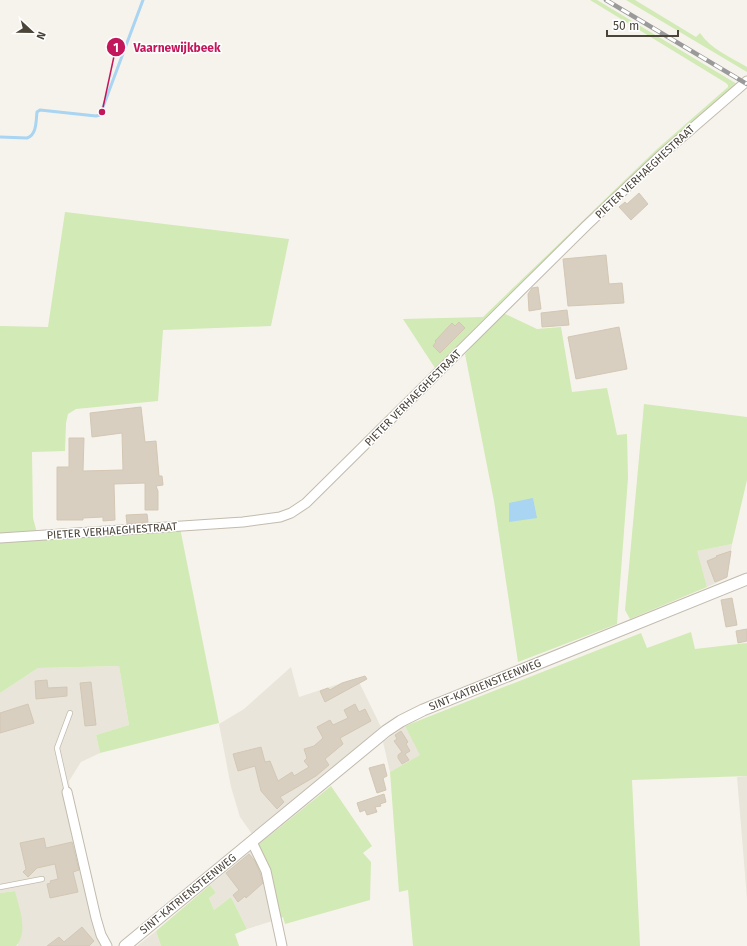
<svg xmlns="http://www.w3.org/2000/svg" width="747" height="946" font-family="'Fira Sans',sans-serif">
<style>
.residential{fill:#eae5da}
.green{fill:#d2eab5}
.water{fill:#a9d4f2}
.lines{fill:none;stroke-linecap:round;stroke-linejoin:round}
.stream{stroke:#a9d4f2;stroke-width:3}
.building{fill:#d8cfc1;stroke:#d3c7b4}
.service-casing{stroke:#c2bbae;stroke-width:6}
.minor-casing{stroke:#c2bbae;stroke-width:11}
.tertiary-casing{stroke:#c2bbae;stroke-width:13}
.service{stroke:#fff;stroke-width:4.5}
.minor{stroke:#fff;stroke-width:9}
.tertiary{stroke:#fff;stroke-width:11}
.rail-casing{stroke:#9a9a9a;stroke-width:4.5}
.rail{stroke:#fff;stroke-width:3;stroke-dasharray:9;stroke-linecap:butt}
.labels{text-anchor:middle;dominant-baseline:central;stroke-width:3;stroke-linejoin:round;paint-order:stroke}
.street-label{font-size:11px;fill:#4b4439;stroke:#fff}
.leader{fill:none;stroke:#c2185b;stroke-width:1.5}
.callout-dot{fill:#c2185b;stroke:#fff;stroke-width:1.5}
.mark-label{font-size:12px;text-anchor:middle;font-weight:bold;fill:#fff}
.callout-label{font-size:12px;text-anchor:middle;font-weight:bold;fill:#c2185b;stroke:#fff;stroke-width:3;stroke-linejoin:round;paint-order:stroke}
</style>
<rect width="100%" height="100%" fill="#f6f3ec"/>
<path class="residential" d="M732,544l-5,34 -20,9 -11,-36z
M119,666l10,59 -33,10 4,18 -19,9 -12,19 2,14 30,128 7,17 3,4 -2,2h-93l2,-1 -3,-54 -15,2v-200l38,-25z
M291,667l8,30 58,-19 24,49 -129,107 -12,-17 -9,-30 -12,-63 25,-15z
M405,726l16,29 -31,17 -7,-30z
M747,776v123l-10,-122z
M258,845l11,26 10,48 -32,10 -16,-32 -17,13 -5,-12 7,-5 -6,-8z
M156,931l5,15h-24z"/>
<path class="green" d="M590,0h7l140,84 -302,284 -32,-49 80,-2 173,-167 72,-63v-2l-2,-2z
M626,0h9l61,37 4,-4c11,16 30,24 47,34v5z
M65,212l224,27 -18,87 -108,4 -5,71 -82,8 -8,5 -2,9 -1,28 -33,1 1,66 4,15 -37,3v-210l48,1z
M503,313l34,16 24,-2 11,65 35,-4 10,47 10,-1 1,44 -11,146 -99,38 -24,-161 -29,-147z
M644,404l103,13v63l-15,64 -35,7 10,36 -77,32 -5,-9z
M180,528l39,195 -119,30 -4,-18 33,-10 -10,-59 -81,2 -38,25v-150z
M691,632l4,17 52,-6v133l-115,4 8,166h-227l-5,-56 -9,2 -9,-120 30,-17 -15,-29 236,-93 6,15z
M331,786l41,60 -9,7 8,9 -1,38 -85,24 -2,-7 -4,2 -10,-48 -11,-26z
M210,885l6,8 -7,5 5,12 17,-13 16,32 -12,5 4,12h-78l-5,-15z
M15,891c4,17 14,40 1,55h-16v-53z"/>
<path class="water" d="M533,498l4,20 -28,4v-19z"/>
<g class="lines">
<path class="stream" d="M0,137l27,1c10,-3 9,-18 10,-26l3,-2 56,6 4,-1 43,-115"/>
</g>
<path class="building" d="M639,193l9,11 -17,16 -12,-13 6,-5 2,2z
M606,255l3,29 13,-1 2,20 -56,3 -5,-47z
M538,287l3,22 -12,2 -1,-17 4,-6z
M567,310l2,15 -27,2 -1,-14z
M459,322l6,6 -25,25 -7,-7 3,-4 -1,-1 17,-18 3,3z
M619,327l8,42 -51,10 -8,-42z
M141,407l4,35 11,-1 3,35h3l1,9 -7,1 2,5v19h-13v-27l-31,1 1,36 -12,1v-4l-20,1v2h-26v-53h12v-29h15l-1,33 40,-1 -1,-37 -30,4 -2,-24z
M147,514l1,8 -21,2 -1,-9z
M731,551l-4,26 -12,5 -8,-21 10,-4 -1,-1z
M732,598l5,27 -11,2 -5,-27z
M747,629v12l-9,2 -2,-12z
M365,676l2,3 -42,23 -5,-11 8,-3 2,2 12,-7z
M47,680l1,8 19,-1v9l-31,3 -1,-18z
M91,682l5,43 -11,1 -5,-43z
M28,704l6,19 -34,10v-20z
M355,704l4,8 6,-3 6,12 -31,17 3,6 -18,15 4,6 -13,11 -36,21 4,5 -7,7 -16,-18 -6,-25 -17,5 -5,-17 28,-7 4,15 5,-1 8,20 14,-9 2,4 15,-9 -5,-6 3,-3 -3,-9 10,-3 9,-8 -6,-11 13,-7 3,5 15,-7 -4,-8z
M401,731l7,11 -2,2 4,7 -5,3 4,6 -7,4 -4,-6v-3l4,-3 -8,-11 3,-2 -2,-4z
M384,764l3,12 -4,2 3,12 -9,3 -8,-25z
M384,794l2,8 -6,2 1,2 -6,1 2,5 -10,3 -2,-5 -5,2 -3,-9z
M44,838l2,10 26,-6 7,28 -6,2 5,20 -28,6 -3,-14 4,-1 -1,-2 8,-2 -3,-15 -18,4 -9,9 -5,-5 3,-3 -6,-26z
M249,854l6,7 5,12 3,10 -17,15 -1,-2 -7,6 -5,-7 6,-5 -13,-17z
M82,927l12,14 -5,5h-42l12,-9 5,5z"/>
<g class="lines">
<g class="service-casing">
<path id="service" d="M67,792l-10,-44 13,-35
M0,887l42,-8"/>
</g>
<g class="minor-casing">
<path id="minor" d="M0,538l243,-16 37,-5 11,-4 15,-10 281,-278 72,-68 88,-76
M67,792l29,126 5,17 6,11
M252,842l14,29 16,75"/>
</g>
<g class="tertiary-casing">
<path id="tertiary" d="M125,946l261,-215 15,-10 22,-11 324,-131"/>
</g>
<use href="#service" class="service"/>
<use href="#minor" class="minor"/>
<use href="#tertiary" class="tertiary"/>
<g class="rail-casing">
<path id="rail" d="M606,0l141,84"/>
</g>
<use href="#rail" class="rail"/>
</g>
<g class="labels">
<g class="street-label">
<text transform="translate(645 172) rotate(-43)">PIETER VERHAEGHESTRAAT</text>
<text transform="translate(413 398) rotate(-45)">PIETER VERHAEGHESTRAAT</text>
<text transform="translate(112 531) rotate(-4)">PIETER VERHAEGHESTRAAT</text>
<text transform="translate(485 685) rotate(-22)">SINT-KATRIENSTEENWEG</text>
<text transform="translate(188 894) rotate(-39)">SINT-KATRIENSTEENWEG</text>
</g>
</g>
<path class="leader" d="M102 112L116 47"/>
<g class="callout-dot">
<circle cx="102" cy="112" r="4"/>
<circle cx="116" cy="47" r="10"/>
</g>
<g class="mark-label">
<text x="116" y="52">1</text>
</g>
<g class="callout-label">
<text x="177" y="52">Vaarnewijkbeek</text>
</g>
<g transform="translate(32 32) rotate(112)" stroke="#ffffff" stroke-width="3" paint-order="stroke">
<path d="M0-3L7 15L0 10L-7 15Z" fill="#4b4439"/>
<text y="-6" font-size="11" font-weight="bold" text-anchor="middle" fill="#4b4439">N</text>
</g>
<path d="M607 30v6h71v-6" fill="none" stroke="#4b4439" stroke-width="2"/>
<text x="613" y="30" font-size="12" fill="#4b4439" stroke="#ffffff" stroke-width="3" paint-order="stroke">50 m</text>
</svg>
